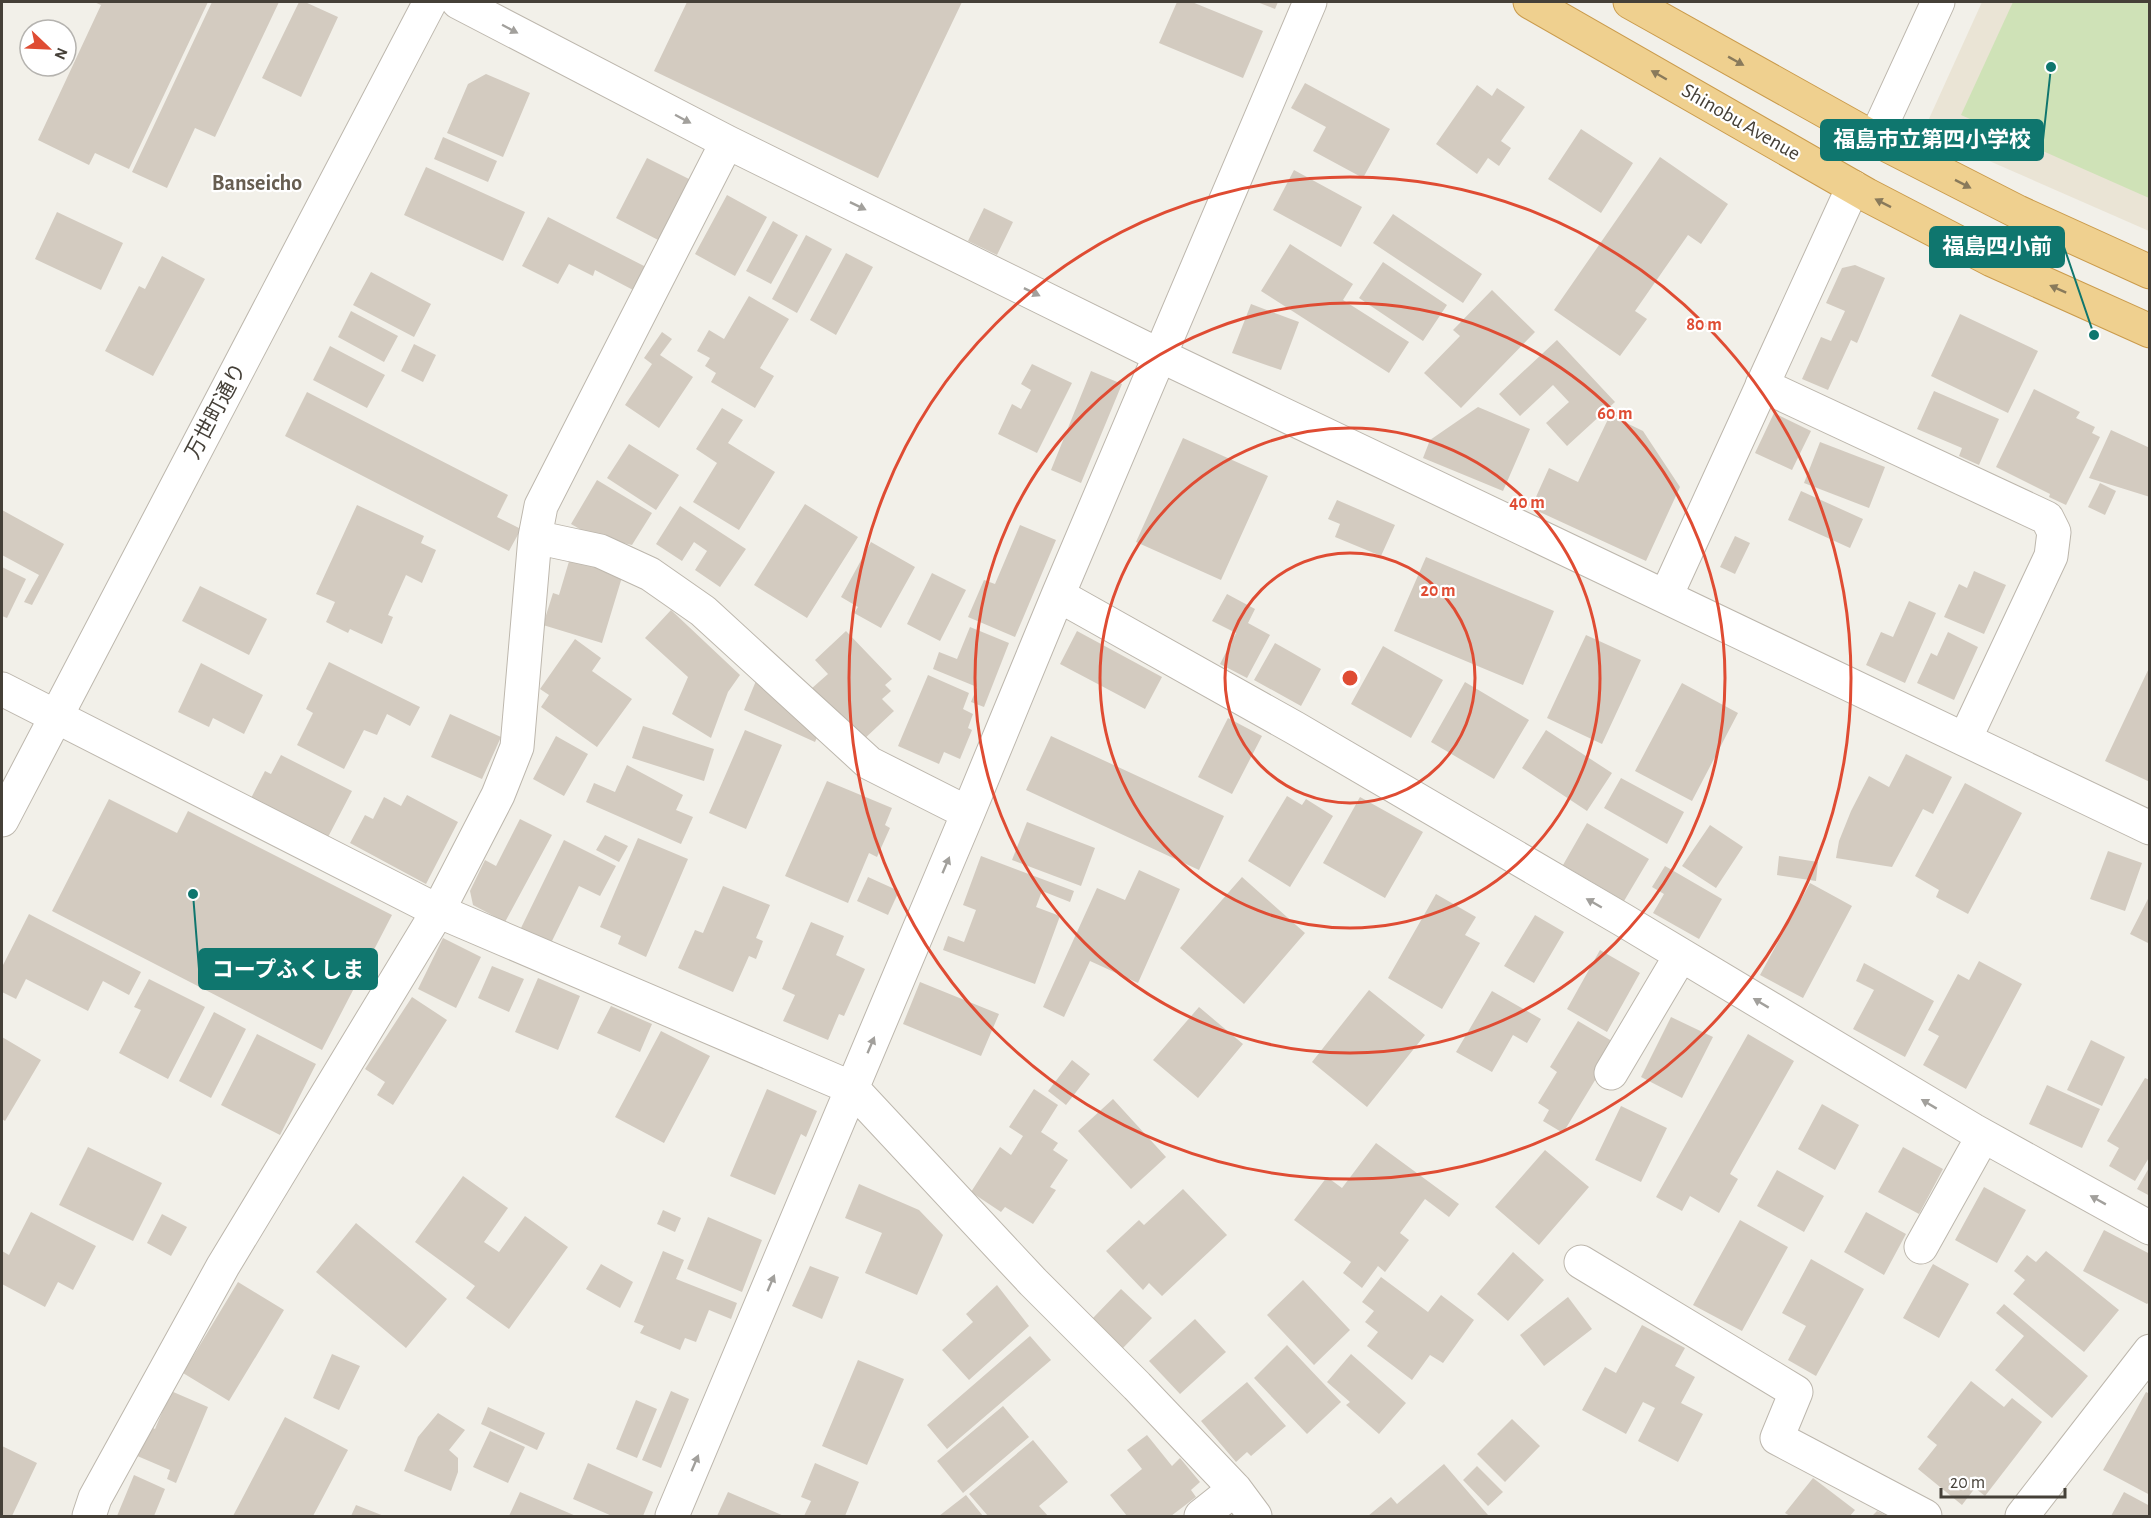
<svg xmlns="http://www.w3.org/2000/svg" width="2151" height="1518" font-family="'Alegreya Sans','Noto Sans JP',sans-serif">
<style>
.education{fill:#eae4d5}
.green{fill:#cfe2b7}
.building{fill:#d3cbc0}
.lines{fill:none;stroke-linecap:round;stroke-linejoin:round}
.minor-casing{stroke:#bdb7ad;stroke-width:35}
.tertiary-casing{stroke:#bdb7ad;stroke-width:35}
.trunk-casing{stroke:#ca9b4c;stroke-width:35}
.minor{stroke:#fff;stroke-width:33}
.tertiary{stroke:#fff;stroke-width:33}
.trunk{stroke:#efd08f;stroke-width:33}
.oneway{fill:#a2a09c}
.oneway2{fill:#897a5b}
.ring{fill:none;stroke:#df4c33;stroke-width:3}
.labels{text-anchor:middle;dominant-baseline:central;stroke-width:4.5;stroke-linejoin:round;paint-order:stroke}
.street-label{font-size:21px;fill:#454038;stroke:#fff}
.neighbourhood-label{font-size:22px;font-weight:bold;fill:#675e51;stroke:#fff}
.centre{fill:#df4c33;stroke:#fff;stroke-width:3}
.ring-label{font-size:18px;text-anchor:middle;font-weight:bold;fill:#df4c33;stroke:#fff;stroke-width:4.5;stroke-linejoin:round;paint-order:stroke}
.leader{fill:none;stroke:#0f766e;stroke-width:2}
.callout-dot{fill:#0f766e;stroke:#fff;stroke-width:2}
.callout{fill:#0f766e;stroke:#0f766e;stroke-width:2}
.callout-label{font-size:22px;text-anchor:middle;font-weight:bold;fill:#fff}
</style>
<rect width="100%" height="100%" fill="#f2f0e9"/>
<path class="education" d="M1982,2h167v229l-226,-99z"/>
<path class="green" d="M2013,2h136v196l-188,-83z"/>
<path class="building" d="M94,2h114l-79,167 -34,-16 -6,12 -51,-25 63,-135z
M212,2h67l-64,135 -20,-9 -28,60 -35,-16z
M299,2h6l33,15 -37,80 -39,-19z
M687,2h275l-84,176 -224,-107z
M1177,2h15l71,29 -20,47 -84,-35z
M1257,2h21l-3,7z
M486,74l44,19 -27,64 -56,-24 21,-49z
M1305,83l85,46 -27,49 -50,-27 13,-24 -35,-19z
M1477,85l15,11 5,-8 28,19 -24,34 10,7 -12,18 -11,-8 -11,16 -41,-30z
M1581,129l52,34 -32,50 -53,-34z
M443,137l54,24 -9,21 -54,-23z
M1660,157l68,47 -27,40 -13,-9 -53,76 12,8 -27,37 -66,-46z
M647,158l46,23 -31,61 -46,-24z
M426,167l99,45 -22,49 -99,-46z
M1294,170l68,37 -21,40 -68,-37z
M727,195l40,22 -32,59 -40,-22z
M984,208l29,14 -16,33 -29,-14z
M57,212l66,31 -22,47 -66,-31z
M1393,214l89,60 -19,29 -90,-60z
M548,217l100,51 -13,23 -40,-21 -2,6 -24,-12 -11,20 -36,-18z
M773,221l25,14 -27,49 -25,-13z
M806,235l26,14 -35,64 -25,-14z
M1290,244l63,40 -10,16 66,42 -20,31 -128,-82z
M846,253l27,14 -37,68 -26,-15z
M162,256l43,23 -52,97 -48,-25 34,-65 6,3z
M1383,262l64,43 -24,36 -64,-43z
M1855,265l30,13 -28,65 -6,-3 -23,50 -26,-11 19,-42 10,4 14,-30 -19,-8 16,-35z
M371,272l60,32 -17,33 -61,-32z
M1492,290l43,42 -74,76 -37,-35 36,-37 -7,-6z
M749,296l40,23 -29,49 14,8 -19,32 -44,-26 5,-9 -11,-7 5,-8 -13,-7 12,-21 15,9z
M1251,304l48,18 -18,48 -49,-17z
M351,311l47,25 -14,26 -46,-25z
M1960,314l78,37 -30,62 -77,-37z
M662,332l10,7 -12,16 33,22 -34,51 -34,-23 27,-41 -8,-6z
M1557,340l58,62 -48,44 -21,-23 23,-21 -16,-17 -33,31 -21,-22z
M414,344l22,11 -13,27 -22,-11z
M330,346l55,29 -18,33 -54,-28z
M1032,364l40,19 -35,70 -39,-19 14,-30 9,5 10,-19 -10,-6z
M1091,371l31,13 -41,99 -30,-13z
M2034,389l46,23 -4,6 19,9 -3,6 8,4 -34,68 -17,-8 1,-3 -54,-27z
M1934,391l65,28 -20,46 -20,-9 3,-8 -45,-19z
M307,392l201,103 -11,22 24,12 -12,22 -224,-115z
M1478,407l52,22 -27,62 -80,-33 7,-18z
M722,408l21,12 -15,23 47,29 -36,58 -46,-28 24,-39 -21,-14z
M1774,413l37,18 -19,39 -37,-17z
M1610,415l33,16 37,56 -34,74 -115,-53 18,-40 29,14z
M2111,430l39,18v49l-61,-19z
M1183,438l85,38 -47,104 -85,-38z
M1820,442l65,25 -16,41 -65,-25z
M629,444l50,31 -23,35 -49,-32z
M597,480l55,33 -20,32 -40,-9 -21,-12z
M2100,483l16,8 -11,24 -17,-8z
M1801,491l62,28 -13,29 -62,-28z
M1337,500l58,25 -14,31 -46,-19 5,-13 -12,-5z
M805,504l53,33 -51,81 -53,-33z
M357,505l67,31 -3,7 15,7 -14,33 -16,-8 -18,40 5,2 -11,27 -32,-15 -2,4 -22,-11 9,-20 -19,-8z
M680,506l66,43 -26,38 -25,-17 12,-19 -13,-9 -12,19 -26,-17z
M2,510l62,34 -32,61 -8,-3 15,-27 -37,-20z
M1020,525l36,15 -41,97 -47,-20 16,-37 11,4z
M1735,536l15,7 -15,31 -15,-7z
M871,542l44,25 -34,61 -27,-15 4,-6 -17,-10z
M1426,557l128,54 -31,74 -129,-54z
M570,558l53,16 -21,69 -59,-18 10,-32 6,2z
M2,567l24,12 -19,39 -5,-2z
M1974,571l32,14 -22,49 -40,-17 15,-33 8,4z
M932,573l34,17 -26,51 -33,-17z
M200,586l67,33 -18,36 -67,-34z
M1227,594l28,15 -7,14 22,12 -23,43 -27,-14 16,-31 -24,-12z
M1909,601l27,12 -31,70 -39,-18 15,-33 12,5z
M671,610l69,65 -12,17 -17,46 -39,-24 16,-37 -43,-39z
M970,627l39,16 -25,64 -13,-5 6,-15 -44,-18 6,-17 18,7z
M846,631l46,48 -7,6 6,6 -9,8 12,12 -32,30 -51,-52 17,-15 -13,-14z
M1077,631l85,46 -17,32 -85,-45z
M1948,632l30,15 -24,53 -37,-17 14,-30 6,3z
M1586,635l55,25 -39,84 -55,-26z
M575,639l26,19 -9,13 40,28 -35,48 -56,-40 8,-12 -9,-6z
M1275,643l46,26 -20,37 -47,-26z
M1383,646l60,34 -32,58 -60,-34z
M329,662l91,45 -10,19 -23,-12 -10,21 -13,-5 -20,39 -47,-24 16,-32 -7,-4z
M201,663l62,32 -19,39 -31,-16 -4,9 -31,-15z
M2150,666v116l-45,-21z
M928,675l41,18 -6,16 10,5 -5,14 4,2 -12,29 -16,-7 -5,12 -41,-18z
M758,676l61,57 -4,9 -71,-32z
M1465,682l64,38 -35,59 -63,-37z
M1682,683l56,30 -46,88 -57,-30z
M450,714l51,23 -19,42 -51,-22z
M1228,718l34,18 -30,58 -34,-17z
M643,726l71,23 -10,32 -72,-23z
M745,730l37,15 -36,84 -37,-16z
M1546,730l66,43 -25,38 -65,-43z
M556,736l32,18 -24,42 -31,-17z
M1051,736l173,80 -25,54 -173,-80z
M1906,754l46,23 -19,37 -10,-5 -31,58 -56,-9 3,-17 12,-30 18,-35 20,11z
M281,755l71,36 -25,48 -77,-39 15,-29 6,3z
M627,765l56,30 -7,15 17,7 -12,27 -95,-42 8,-19 21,9z
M1621,778l63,34 -17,32 -63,-36z
M827,781l65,27 -7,17 5,3 -13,29 -8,-4 -21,50 -63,-27z
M1965,783l57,30 -54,101 -32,-17 3,-7 -24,-14z
M407,795l51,27 -32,62 -76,-41 15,-28 8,4 11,-22 17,9z
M1287,796l15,9 4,-6 27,17 -43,71 -42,-26z
M1360,797l63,35 -38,66 -62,-35z
M109,799l68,34 11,-22 204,104 -70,135 -270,-139z
M520,819l32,16 -47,87 -32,-17 -3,-14 15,-31 11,6z
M1027,822l68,26 -14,38 -69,-26z
M1587,823l62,36 -25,42 -61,-36z
M1710,825l33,22 -27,41 -34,-22z
M605,835l23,11 -9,16 -23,-12z
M638,838l50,21 -42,98 -28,-13 3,-8 -21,-9z
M564,840l52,26 -16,30 -21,-10 -28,57 -30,-15z
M2108,851l34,12 -17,48 -35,-12z
M981,856l93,35 -4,11 -28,-11 -6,16 24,9 -25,68 -92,-34 5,-14 16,6 12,-32 -13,-5z
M1779,856l39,6 -2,19 -39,-6z
M1665,866l57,33 -23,40 -46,-26 11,-19 -12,-7z
M1139,870l41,19 -42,94 -48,-22 -26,56 -21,-10 54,-119 28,12z
M868,877l31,14 -11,24 -31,-14z
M1242,877l63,56 -61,71 -64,-56z
M1810,883l42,23 -49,92 -43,-23z
M723,886l47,19 -14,33 7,3 -7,18 -7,-3 -16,36 -55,-24 17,-38 8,3z
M1436,894l40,23 -11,18 15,8 -38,66 -54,-31z
M2150,895v49l-20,-10z
M29,914l112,58 -12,23 -26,-14 -15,30 -62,-32 -10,20 -14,-7v-25z
M1535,915l29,17 -30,51 -30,-17z
M811,922l33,14 -8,19 29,14 -21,47 -5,-2 -11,26 -45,-19 12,-26 -13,-6z
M443,938l38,19 -25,51 -38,-19z
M1600,950l40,23 -33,59 -40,-23z
M1979,961l43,23 -56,105 -43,-24 16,-29 -11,-6 30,-56 11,6z
M1864,963l70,38 -29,56 -52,-28 21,-39 -18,-9z
M492,966l32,13 -15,33 -31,-14z
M538,978l42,18 -22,54 -43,-18z
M149,979l56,28 -37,72 -49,-26 22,-43 -7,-3z
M920,982l79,32 -18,42 -78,-32z
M1369,990l56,45 -58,72 -55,-45z
M1492,991l49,28 -14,24 -14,-8 -21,37 -36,-20z
M412,997l35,23 -54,85 -16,-10 8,-13 -20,-13z
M611,1006l41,18 -12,28 -43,-19z
M1199,1007l44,37 -45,54 -45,-38z
M214,1012l32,17 -35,69 -32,-17z
M1671,1017l42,20 -31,61 -41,-21z
M1578,1021l39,23 -54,89 -20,-12 6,-11 -11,-7 19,-31 -7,-5z
M661,1031l49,25 -46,87 -49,-26z
M257,1034l59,30 -36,71 -59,-30z
M1748,1034l46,27 -64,113 8,5 -19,34 -29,-17 -8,15 -26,-14z
M2,1037l39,23 -36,61 -3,-2z
M2091,1040l34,17 -23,49 -35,-16z
M1072,1060l18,14 -24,31 -18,-14z
M2145,1078l5,2v76l-15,25 -26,-15 10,-18 -12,-7z
M2047,1085l53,24 -18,39 -53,-24z
M767,1089l50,22 -11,26 -5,-3 -26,61 -45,-19z
M1034,1089l24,16 -17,27 17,11 -5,7 15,10 -18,27 6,3 -23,34 -28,-17 -4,5 -30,-20 29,-45 11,8 12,-19 -14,-9z
M1113,1099l53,58 -35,32 -53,-58z
M1822,1104l37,21 -24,45 -37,-21z
M1621,1106l46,22 -26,54 -46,-22z
M1376,1143l83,61 -10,13 -24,-18 -25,34 9,7 -24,32 -7,-6 -16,22 -19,-15 8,-11 -57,-42 33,-43 15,11z
M88,1147l74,36 -29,58 -74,-36z
M1903,1147l40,22 -24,45 -41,-22z
M1545,1150l44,37 -50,58 -44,-38z
M2150,1166v30l-13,-7z
M1777,1170l47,26 -20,36 -47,-26z
M463,1176l45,32 -24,34 15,10 26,-36 43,31 -59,82 -43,-31 9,-12 -60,-44z
M859,1184l60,26 24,25 -26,60 -52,-22 17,-40 -37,-15z
M1984,1187l42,23 -29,53 -42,-23z
M1183,1189l44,46 -65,61 -13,-13 -6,7 -37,-39 33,-31 5,5z
M663,1210l18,8 -6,14 -18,-8z
M31,1212l65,34 -23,44 -15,-8 -13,25 -43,-23v-33l7,4z
M1866,1212l40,22 -22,41 -40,-23z
M162,1214l25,13 -16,29 -24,-13z
M708,1217l54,23 -20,52 -55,-23z
M1740,1220l48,27 -46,84 -49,-26z
M356,1223l91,76 -41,49 -90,-76z
M2104,1230l46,24v47l-3,3 -64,-33z
M663,1251l21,9 -8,19 61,24 -6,16 -22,-9 -13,32 -11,-4 -5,12 -40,-17 4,-7 -10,-4z
M2046,1251l73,59 -35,42 -71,-58 12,-14 -11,-9 13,-16 9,7z
M1513,1252l31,28 -36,41 -31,-27z
M1811,1259l53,30 -48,87 -28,-16 18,-34 -24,-13z
M601,1264l32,18 -13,26 -34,-19z
M1933,1264l36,20 -30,54 -36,-20z
M810,1266l29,11 -17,42 -30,-13z
M1381,1277l47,35 13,-17 33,25 -31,43 -13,-8 -18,25 -45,-34 11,-14 -13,-10 9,-11 -12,-9z
M1303,1280l47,50 -36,35 -47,-50z
M238,1282l46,28 -55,91 -46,-28z
M997,1285l32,41 -60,54 -27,-30 31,-28 -7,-8z
M1121,1289l31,29 -29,30 -30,-30z
M1568,1297l24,32 -48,37 -24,-31z
M2004,1304l84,72 -36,42 -57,-48 29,-34 -28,-23z
M1195,1319l31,33 -46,42 -31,-33z
M1642,1325l43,23 -10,18 20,11 -14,26 22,11 -25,48 -40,-21 17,-33 -12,-6 -17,32 -44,-24 23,-43 11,6z
M1030,1336l21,24 -104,89 -20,-24z
M1287,1345l54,57 -34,32 -53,-56z
M332,1354l28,12 -21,44 -26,-12z
M1351,1354l55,49 -27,31 -33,-29 4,-3 -23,-20z
M858,1360l46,19 -37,86 -45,-19z
M1971,1381l33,26 8,-9 30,24 -57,74 -10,-8 -13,17 -44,-36 19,-24 -10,-8z
M1247,1382l39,44 -35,30 -4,-4 -11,10 -35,-41z
M171,1391l37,16 -32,76 -9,-4 3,-9 -35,-15 13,-29 7,3z
M671,1391l18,8 -28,69 -19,-8z
M2146,1392l4,2v101l-47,-25z
M636,1400l21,9 -20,49 -21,-9z
M1003,1406l26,31 -66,56 -26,-32z
M488,1407l57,26 -8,17 -56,-26z
M438,1413l27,17 -16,20 9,8v14l-7,19 -47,-20 14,-34z
M285,1417l63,33 -35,66h-80z
M1512,1419l28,27 -35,36 -28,-28z
M490,1431l35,16 -17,36 -35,-16z
M1147,1435l25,31 8,-8 20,24 -9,8 5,7 -25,19h-44l-17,-21 32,-26 -15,-19z
M1033,1440l35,42 -29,24 9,10h-60l-19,-22z
M2,1446l35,17 -25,53h-10z
M588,1463l65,29 -10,24h-31l-39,-17z
M815,1463l44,19 -14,34h-41l7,-15 -10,-4z
M1444,1464l44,51 -2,1h-118l23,-19 6,7z
M1477,1466l26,26 -15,14 -25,-26z
M134,1475l31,14 -11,27h-37z
M1813,1478l42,32 -5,6h-60l-5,-3z
M520,1492l56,24h-67z
M728,1492l56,24h-67z
M2124,1492l26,14v10h-39z
M966,1495l17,21h-44z
M356,1505l28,11h-33z
M1877,1511l11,5h-16z"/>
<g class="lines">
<g class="minor-casing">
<path id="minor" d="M458,2l269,140 434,214 989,472
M1875,139l63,-137
M1762,385l285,133 7,14 -3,24 -86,183
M535,537l65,14 50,23 53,37 166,152 99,50
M1058,595l237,133 328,192 350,210 177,98
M1666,596l187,-409
M2,689l436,222 414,177 181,194 104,104 98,103 20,27
M1611,1073l70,-118
M1921,1247l62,-111
M1581,1262l215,130 -19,46 148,78
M89,1516l6,-18 128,-232 215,-355 60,-116 19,-48 18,-210 6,-31 186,-364
M672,1516l296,-703 90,-218 252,-593
M1201,1516l34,-27"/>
</g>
<g class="tertiary-casing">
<path id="tertiary" d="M2,820l428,-818
M2022,1516l128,-165"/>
</g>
<g class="trunk-casing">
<path id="trunk" d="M1530,2l337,193 125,65 158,71
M1630,2l245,137 143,73 132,60"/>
</g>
<use href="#minor" class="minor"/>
<use href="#tertiary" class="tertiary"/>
<use href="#trunk" class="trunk"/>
</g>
<defs><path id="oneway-solid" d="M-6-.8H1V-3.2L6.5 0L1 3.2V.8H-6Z" transform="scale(1.5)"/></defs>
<g class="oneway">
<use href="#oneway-solid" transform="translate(510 29) rotate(28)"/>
<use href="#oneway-solid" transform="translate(683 119) rotate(28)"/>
<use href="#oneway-solid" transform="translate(858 206) rotate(26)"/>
<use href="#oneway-solid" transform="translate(1032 292) rotate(26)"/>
<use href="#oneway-solid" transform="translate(946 865) rotate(-67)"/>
<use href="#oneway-solid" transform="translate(1594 903) rotate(-150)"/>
<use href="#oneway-solid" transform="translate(1761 1003) rotate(-149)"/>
<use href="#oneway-solid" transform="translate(871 1045) rotate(-67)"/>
<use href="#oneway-solid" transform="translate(1929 1104) rotate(-149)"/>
<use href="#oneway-solid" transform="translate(2098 1200) rotate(-151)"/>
<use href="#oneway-solid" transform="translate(771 1283) rotate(-67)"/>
<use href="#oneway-solid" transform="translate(695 1463) rotate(-67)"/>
</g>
<g class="oneway2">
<use href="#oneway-solid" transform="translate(1736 61) rotate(29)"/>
<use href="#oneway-solid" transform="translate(1659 75) rotate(-150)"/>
<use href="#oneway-solid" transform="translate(1963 184) rotate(27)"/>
<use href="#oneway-solid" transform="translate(1883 203) rotate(-153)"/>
<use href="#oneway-solid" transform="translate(2058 289) rotate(-156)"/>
</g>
<g class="ring">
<circle cx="1350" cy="678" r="125"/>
<circle cx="1350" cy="678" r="250"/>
<circle cx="1350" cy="678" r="375"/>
<circle cx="1350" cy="678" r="501"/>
</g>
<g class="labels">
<g class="street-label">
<text transform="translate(1741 122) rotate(30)">Shinobu Avenue</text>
<text transform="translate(216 411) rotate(-62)">万世町通り</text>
</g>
<g class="neighbourhood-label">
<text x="257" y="183">Banseicho</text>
</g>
</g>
<circle cx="1350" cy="678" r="9" class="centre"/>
<g class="ring-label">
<text x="1704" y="330">80 m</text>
<text x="1615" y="419">60 m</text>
<text x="1527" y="508">40 m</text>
<text x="1438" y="596">20 m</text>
</g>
<path class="leader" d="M2051 67L2043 140M2094 335L2064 247M193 894L199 969"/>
<g class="callout-dot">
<circle cx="2051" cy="67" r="6"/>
<circle cx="2094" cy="335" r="6"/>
<circle cx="193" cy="894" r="6"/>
</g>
<g class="callout">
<rect x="1821" y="120" width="222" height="40" rx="6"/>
<rect x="1930" y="227" width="134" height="40" rx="6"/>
<rect x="199" y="949" width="178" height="40" rx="6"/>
</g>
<g class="callout-label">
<text x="1932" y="147">福島市立第四小学校</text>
<text x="1997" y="254">福島四小前</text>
<text x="288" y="977">コープふくしま</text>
</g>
<rect width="2151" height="1518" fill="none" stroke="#454038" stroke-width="6"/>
<g transform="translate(48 48) rotate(113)"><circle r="28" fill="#ffffff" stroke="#b5b3af" stroke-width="1.5"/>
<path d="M0-4.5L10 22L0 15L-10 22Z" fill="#df4c33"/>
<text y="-9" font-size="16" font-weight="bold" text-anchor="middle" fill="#454038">N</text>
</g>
<path d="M1941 1488v9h124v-9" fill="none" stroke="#454038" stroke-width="3"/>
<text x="1950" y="1488" font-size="18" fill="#454038" stroke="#ffffff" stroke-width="4.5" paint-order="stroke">20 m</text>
</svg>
